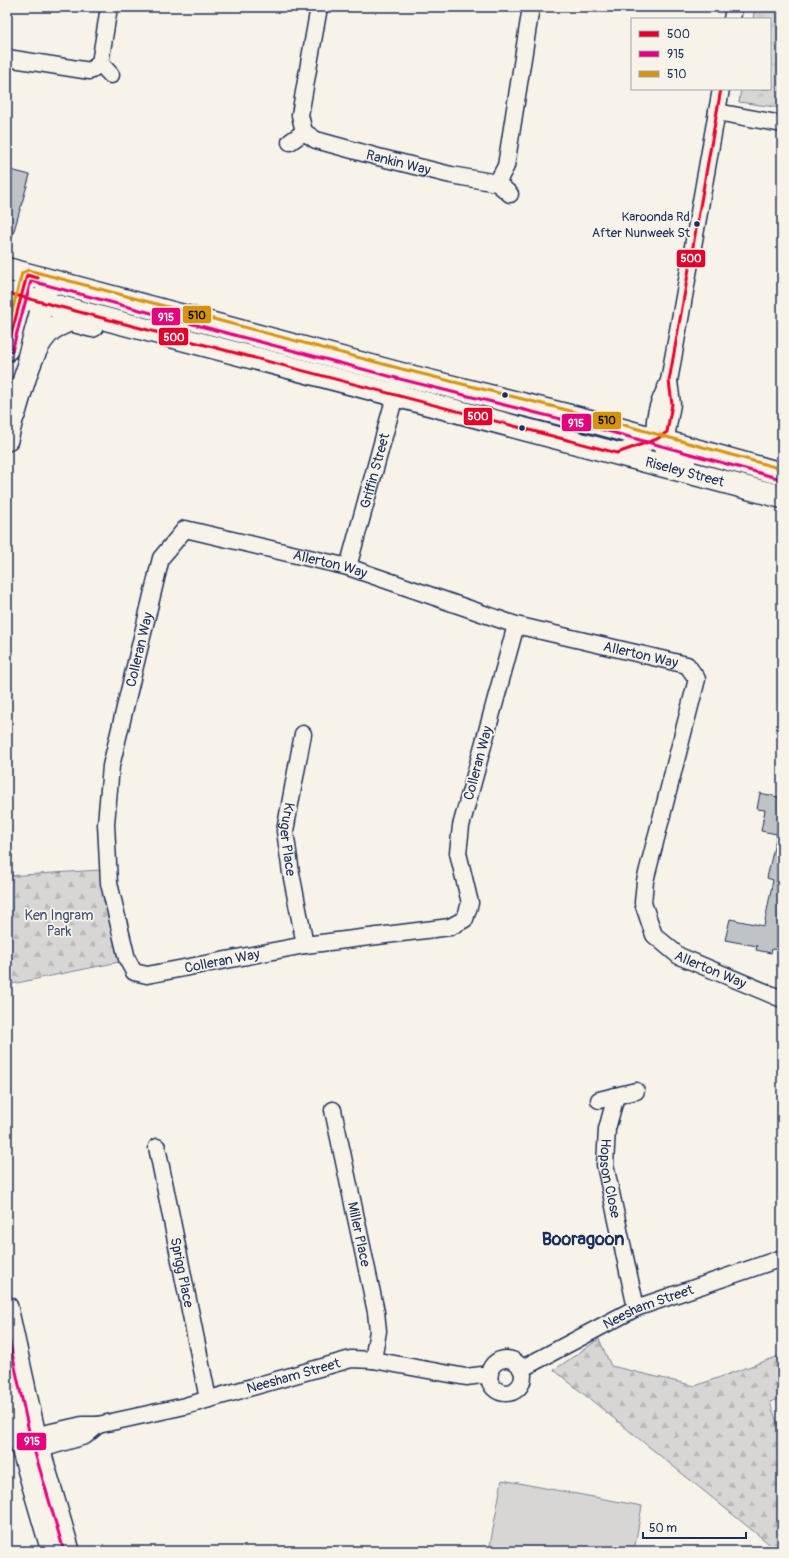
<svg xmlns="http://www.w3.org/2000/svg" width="789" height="1558" font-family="Pangolin,sans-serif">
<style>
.grass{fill:#d7d6d4;stroke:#798299}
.forest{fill:url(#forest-firs);stroke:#798299}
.park{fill:url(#park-tufts);stroke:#798299}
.building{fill:#c0c3c5;stroke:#1b2f5e}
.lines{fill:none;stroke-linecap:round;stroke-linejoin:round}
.minor-casing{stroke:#1b2f5e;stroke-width:19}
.major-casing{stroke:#1b2f5e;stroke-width:24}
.highway-casing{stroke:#1b2f5e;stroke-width:25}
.minor{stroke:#f7f3e8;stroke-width:16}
.major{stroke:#f7f3e8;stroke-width:21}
.highway{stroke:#f7f3e8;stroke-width:22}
.bus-1-casing{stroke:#f7f3e8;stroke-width:6}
.bus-2-casing{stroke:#f7f3e8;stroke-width:6}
.bus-3-casing{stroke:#f7f3e8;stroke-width:6}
.bus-1{stroke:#e4002b;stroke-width:3}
.bus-2{stroke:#e5007d;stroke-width:3}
.bus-3{stroke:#d6940e;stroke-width:3}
.bus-dot{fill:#1b2f5e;stroke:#f7f3e8;stroke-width:1.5}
.labels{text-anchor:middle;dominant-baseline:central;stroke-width:3.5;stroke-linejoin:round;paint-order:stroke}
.bus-label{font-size:13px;fill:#1b2f5e;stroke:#f7f3e8;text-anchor:end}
.street-label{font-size:14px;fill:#1b2f5e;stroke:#f7f3e8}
.park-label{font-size:14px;fill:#415076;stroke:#f7f3e8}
.district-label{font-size:18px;font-weight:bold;fill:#1b2f5e;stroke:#f7f3e8}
.line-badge{stroke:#f7f3e8;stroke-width:1.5}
.badge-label{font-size:11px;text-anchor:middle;font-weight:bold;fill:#fff}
.pale-badge-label{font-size:11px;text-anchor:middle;font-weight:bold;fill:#111}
</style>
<defs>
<pattern id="forest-firs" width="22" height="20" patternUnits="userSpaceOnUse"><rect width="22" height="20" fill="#d7d6d4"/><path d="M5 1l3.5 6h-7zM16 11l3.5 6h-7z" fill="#b8b8b8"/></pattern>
<pattern id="park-tufts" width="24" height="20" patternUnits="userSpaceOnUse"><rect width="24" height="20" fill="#d7d6d4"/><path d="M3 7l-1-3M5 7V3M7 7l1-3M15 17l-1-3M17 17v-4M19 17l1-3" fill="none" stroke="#b8b8b8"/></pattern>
</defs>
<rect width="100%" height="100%" fill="#f7f3e8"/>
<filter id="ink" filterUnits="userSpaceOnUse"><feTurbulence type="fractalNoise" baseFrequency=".025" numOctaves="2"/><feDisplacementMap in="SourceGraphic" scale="8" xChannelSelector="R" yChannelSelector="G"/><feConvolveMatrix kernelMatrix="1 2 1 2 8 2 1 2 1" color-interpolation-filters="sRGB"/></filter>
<g filter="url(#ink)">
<path class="grass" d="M502,1480l140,26 -8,45h-145z"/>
<path class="forest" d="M100,870l19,92 -112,23v-109z
M599,1339l12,27 84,20 87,-31v43l-12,4 12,35v112l-4,2 -224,-181z"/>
<path class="park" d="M755,7h27v101l-43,-6 2,-13h29v-70h-17z"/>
<path class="building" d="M7,169l23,6 -19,66 -4,-1z
M760,793l22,5v21l-3,13 3,1v110l-2,7 -8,-1 -1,4 -15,-3 1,-4 -32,-6 5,-21 34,7 9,-46 -6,-2 10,-44 -16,-3 4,-21 -8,-1z"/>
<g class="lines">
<g class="minor-casing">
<g id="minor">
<path id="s1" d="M319,7l-19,108 4,17 12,8 62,17 73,18 46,8 13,11"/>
<path d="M732,19l2,-12"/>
<path d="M7,58l83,13 10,-8 9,-56"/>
<path d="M100,63l11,12"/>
<path d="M717,112l65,12"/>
<path d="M290,142l14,-10"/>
<path d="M497,183l9,-17 25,-159"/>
<path d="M617,453l40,-14 10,-7 5,-28 -3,-23"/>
<path d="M687,462l-20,-7c-5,-7 -12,-16 -12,-25 -2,-17 7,-34 14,-49l52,-292"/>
<path id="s2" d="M348,567l50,-182"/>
<path id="s3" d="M516,625l-55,201 -3,27 12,50 -5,16 -15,8 -145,18 -158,30 -13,-3 -7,-13 -18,-76 -3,-59 5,-58 50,-208 24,-29 163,38 168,58 171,40 10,14 -52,202 -2,22 11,32 25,21 103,43"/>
<path id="s4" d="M303,734l-18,97 6,42 14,72"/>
<path id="s5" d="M616,1096l-9,33 -2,36 31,143"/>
<path d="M599,1100l37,-9"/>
<path id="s6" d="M333,1110l43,202 2,19 -5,29"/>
<path id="s7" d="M157,1147l51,252"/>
<circle cx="506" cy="1376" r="17"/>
<path id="s8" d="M521,1369l115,-61 146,-50"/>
<path id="s9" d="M25,1438l57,-13h16l87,-19 166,-47 22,1 93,17 24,-3"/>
<path d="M28,1453l57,-17 13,-11"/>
</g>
</g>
<g class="major-casing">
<path id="major" d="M7,350l19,-71
M28,358l21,-77
M7,440l11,-44
M7,1307l28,128 34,116
M7,1397l45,154"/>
</g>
<g class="highway-casing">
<g id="highway">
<path d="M7,269l394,105 193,48 188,52"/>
<path id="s10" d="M7,293l775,204"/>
<path d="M14,414c8,-25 17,-70 39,-86 5,-3 11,-5 17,-8l22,6"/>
</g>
</g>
<use href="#minor" class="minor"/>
<use href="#major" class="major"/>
<use href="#highway" class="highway"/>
<g class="bus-1-casing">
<path id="bus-1" d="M7,293l610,160 40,-14 10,-7 5,-28 -3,-23 52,-292
M7,350l20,-75 11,3"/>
</g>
<g class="bus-2-casing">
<path id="bus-2" d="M12,351l19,-70 369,98 193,48 188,52
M7,1330l23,106 34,115"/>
</g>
<g class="bus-3-casing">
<path id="bus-3" d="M7,331l15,-58 6,-3 374,99 193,48 187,52"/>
</g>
<use href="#bus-1" class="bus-1"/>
<use href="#bus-2" class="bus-2"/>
<use href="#bus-3" class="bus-3"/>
</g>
</g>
<g class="bus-dot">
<circle cx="697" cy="224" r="3.5"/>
<circle cx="505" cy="395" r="3.5"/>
<circle cx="522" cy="428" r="3.5"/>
</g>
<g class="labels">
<g class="bus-label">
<text x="690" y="217">Karoonda Rd<tspan x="690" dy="16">After Nunweek St</tspan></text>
</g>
<g class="street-label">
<text stroke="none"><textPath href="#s1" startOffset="227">Rankin Way</textPath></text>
<text stroke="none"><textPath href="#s2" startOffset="100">Griffin Street</textPath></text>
<text stroke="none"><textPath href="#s10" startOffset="701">Riseley Street</textPath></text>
<text stroke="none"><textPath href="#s3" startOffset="1252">Allerton Way</textPath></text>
<text stroke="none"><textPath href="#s3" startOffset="971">Colleran Way</textPath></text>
<text stroke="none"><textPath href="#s3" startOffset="1576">Allerton Way</textPath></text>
<text transform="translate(478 763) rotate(-75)">Colleran Way</text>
<text stroke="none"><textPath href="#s4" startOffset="107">Kruger Place</textPath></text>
<text transform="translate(222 961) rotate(-11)">Colleran Way</text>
<text stroke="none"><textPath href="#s3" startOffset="1972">Allerton Way</textPath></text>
<text stroke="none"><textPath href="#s5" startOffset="84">Hopson Close</textPath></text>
<text stroke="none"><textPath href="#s6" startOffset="127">Miller Place</textPath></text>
<text stroke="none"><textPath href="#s7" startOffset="128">Sprigg Place</textPath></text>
<text stroke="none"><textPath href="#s8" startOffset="142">Neesham Street</textPath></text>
<text stroke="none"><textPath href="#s9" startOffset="276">Neesham Street</textPath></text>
</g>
<g class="park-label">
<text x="59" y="915">Ken Ingram<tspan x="59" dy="16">Park</tspan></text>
</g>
<g class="district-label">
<text x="583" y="1239">Booragoon</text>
</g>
</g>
<g class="line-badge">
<rect x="676" y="249" width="30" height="19" rx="4" fill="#e4002b"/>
<rect x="182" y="305" width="30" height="19" rx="4" fill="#d6940e"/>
<rect x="151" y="307" width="30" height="19" rx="4" fill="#e5007d"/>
<rect x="158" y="327" width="31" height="19" rx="4" fill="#e4002b"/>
<rect x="463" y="407" width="30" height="19" rx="4" fill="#e4002b"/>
<rect x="592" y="411" width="30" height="19" rx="4" fill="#d6940e"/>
<rect x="561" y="413" width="31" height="19" rx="4" fill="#e5007d"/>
<rect x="16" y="1432" width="31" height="19" rx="4" fill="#e5007d"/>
</g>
<g class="badge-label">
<text x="691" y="262">500</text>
<text x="166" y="321">915</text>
<text x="174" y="341">500</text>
<text x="478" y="420">500</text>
<text x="576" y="427">915</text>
<text x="32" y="1445">915</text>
</g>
<g class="pale-badge-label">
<text x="197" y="319">510</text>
<text x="607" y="424">510</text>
</g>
<rect width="789" height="1558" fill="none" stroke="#f7f3e8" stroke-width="24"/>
<rect x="12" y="12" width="765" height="1534" fill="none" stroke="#1b2f5e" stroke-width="1.5" filter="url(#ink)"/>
<rect x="631" y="18" width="140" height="72" fill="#f7f3e8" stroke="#9fa5b1"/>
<rect x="639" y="31" width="20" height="6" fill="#e4002b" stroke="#9fa5b1"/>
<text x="667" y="38" font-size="12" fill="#1b2f5e">500</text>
<rect x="639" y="51" width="20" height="6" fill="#e5007d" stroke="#9fa5b1"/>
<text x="667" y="58" font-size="12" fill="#1b2f5e">915</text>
<rect x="639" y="71" width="20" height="6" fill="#d6940e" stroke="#9fa5b1"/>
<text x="667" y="78" font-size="12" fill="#1b2f5e">510</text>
<path d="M643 1532v6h103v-6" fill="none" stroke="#1b2f5e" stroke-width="2"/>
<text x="649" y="1532" font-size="12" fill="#1b2f5e" stroke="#f7f3e8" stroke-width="3" paint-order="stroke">50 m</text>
</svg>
